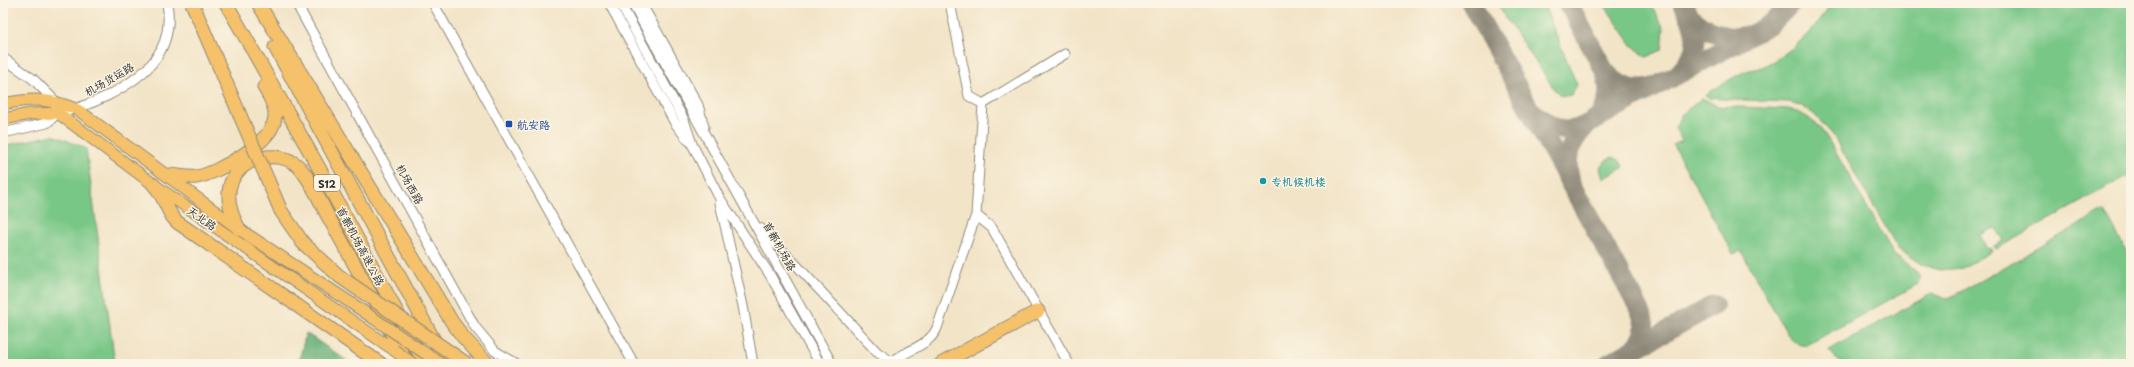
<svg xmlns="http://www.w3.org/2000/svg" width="2134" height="367" font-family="'Playpen Sans','LXGW WenKai TC',sans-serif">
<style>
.green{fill:#79c787;stroke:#527959}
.forest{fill:#62ac74;stroke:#466c50}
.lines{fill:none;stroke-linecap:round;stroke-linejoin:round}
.taxiway{stroke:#8e8879;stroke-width:20}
.minor-casing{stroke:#8e8879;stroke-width:11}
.major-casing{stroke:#8e8879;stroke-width:13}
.highway-casing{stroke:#8e8879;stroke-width:15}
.minor{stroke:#fff;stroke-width:9}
.major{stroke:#f5c16b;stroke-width:11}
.highway{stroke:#f5c16b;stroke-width:13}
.major-bridge-casing{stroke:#8e8879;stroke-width:13;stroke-linecap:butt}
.highway-bridge-casing{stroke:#8e8879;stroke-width:15;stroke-linecap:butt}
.major-bridge{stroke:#f5c16b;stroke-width:11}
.highway-bridge{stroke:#f5c16b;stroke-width:13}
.transit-dot{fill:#1a4fb4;stroke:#fcf5e5;stroke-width:1.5}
.culture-dot{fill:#0f9aa8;stroke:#fcf5e5;stroke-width:1.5}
.labels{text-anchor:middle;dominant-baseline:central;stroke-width:3;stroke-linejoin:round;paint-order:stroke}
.shield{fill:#fcf5e5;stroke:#6a6863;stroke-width:1}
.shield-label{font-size:10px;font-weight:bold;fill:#2b2b2b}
.street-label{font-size:11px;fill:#2b2b2b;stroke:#fcf5e5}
.transit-label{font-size:11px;fill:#164399;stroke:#fcf5e5;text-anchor:start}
.culture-label{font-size:11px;fill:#0d838f;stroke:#fcf5e5;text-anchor:start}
</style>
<rect width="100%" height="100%" fill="#fcf5e5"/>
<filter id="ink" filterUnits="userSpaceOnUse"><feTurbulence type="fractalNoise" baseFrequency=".025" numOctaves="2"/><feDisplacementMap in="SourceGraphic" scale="8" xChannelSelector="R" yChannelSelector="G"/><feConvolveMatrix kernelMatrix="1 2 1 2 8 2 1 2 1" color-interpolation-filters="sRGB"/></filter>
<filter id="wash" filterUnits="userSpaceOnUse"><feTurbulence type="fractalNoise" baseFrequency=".012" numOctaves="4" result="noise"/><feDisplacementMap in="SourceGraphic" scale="16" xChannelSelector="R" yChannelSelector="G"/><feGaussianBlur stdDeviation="0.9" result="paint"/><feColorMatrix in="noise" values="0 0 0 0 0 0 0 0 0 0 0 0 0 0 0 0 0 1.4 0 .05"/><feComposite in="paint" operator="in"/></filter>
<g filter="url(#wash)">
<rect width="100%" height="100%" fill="#f2e4c7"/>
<path class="green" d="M1497,3h46l34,82 -6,10c-8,2 -11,1 -16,-5l-49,-71z
M1603,3h47l14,25 -2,22 -16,7 -14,-12z
M1831,3h300v171l-135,75 -2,-3 9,-5 -8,-13 -15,7 7,14 3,-1 2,3 -30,17 -22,2 -18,-5 -24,-16 -65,-114 -19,-21 -14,-9 -11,-3 -69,-3 -6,-2 -4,2 -5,-4c12,-7 24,-16 37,-22 6,-4 14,-3 20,-6 29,-14 53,-36 69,-64z
M1702,98l15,8 71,3 9,2 13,8 10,9 8,11 65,114 25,20 2,6 -2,5 -111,61c-8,1 -12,-2 -18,-8l-48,-86 -8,3 -60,-109 9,-4 -7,-13 6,-13z
M53,135l33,13 29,216h-112v-218z
M1613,157l6,3 5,7 -21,12 -3,-11 7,-9z
M2104,211l27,49v104h-284l-9,-3 -9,-11 102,-56 17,4 5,-2z"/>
<path class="forest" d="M306,333l46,31h-54z"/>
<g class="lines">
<path class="taxiway" d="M1471,3l169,307c7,17 6,28 -8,41
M1568,3l36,67
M1692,19c40,30 68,21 99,-16
M1680,72c23,-23 17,-43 3,-69
M1533,112c25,23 39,24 66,5l152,-82
M1599,117c11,-16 12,-30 5,-47 12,15 29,23 48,18
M1570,178c-6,-20 0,-35 14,-50
M1608,364l106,-59"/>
</g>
</g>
<g filter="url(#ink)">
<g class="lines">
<g class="minor-casing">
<path id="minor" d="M296,3l179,324 20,24 22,13
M433,3l201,361
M609,3l66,120 13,17
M620,3l64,117 8,24 27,53 51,78 50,89
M632,3l200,361
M641,3l57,102 6,22
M950,3l19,93 14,8
M3,58l30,21 22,22 1,5
M58,113c18,-3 32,-9 49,-17 39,-20 68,-45 60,-93
M3,133l44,-10 11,-10
M720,203l23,103 10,58
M976,215l16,13 77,136
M760,228l29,29 88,95 15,10
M890,364c14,-14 39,-17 47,-36l39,-113 7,-111 82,-50"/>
</g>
<g class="major-casing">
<path id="major" d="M3,104c30,-6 47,-6 75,6l161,119 112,74
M3,119l28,-5 27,-1 95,71 241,166"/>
</g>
<g class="highway-casing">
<path id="highway" d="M226,3l93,165 106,196
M258,3l194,319 12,16 24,26
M275,47l172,317
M168,175c9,0 19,3 28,2 21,-3 72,-33 78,-55 4,-13 -4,-24 -10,-35
M153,184c13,13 13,28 24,38l204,142
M239,229c-8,-14 -14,-33 -7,-49 11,-23 47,-31 66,-14 13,13 22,36 31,52 27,48 52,96 78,144
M941,364l97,-53"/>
</g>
<use href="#minor" class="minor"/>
<use href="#major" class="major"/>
<use href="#highway" class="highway"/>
<g class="major-bridge-casing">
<path id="major-bridge" d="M351,303l90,61
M394,350l19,14"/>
</g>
<g class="highway-bridge-casing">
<path id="highway-bridge" d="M192,3l89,208 22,32 36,33 128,88"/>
</g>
<use href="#major-bridge" class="major-bridge"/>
<use href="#highway-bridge" class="highway-bridge"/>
</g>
</g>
<rect class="transit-dot" x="505" y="120" width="8" height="8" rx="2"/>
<circle class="culture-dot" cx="1263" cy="181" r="4"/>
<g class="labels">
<rect class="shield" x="314" y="175" width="26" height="16" rx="3"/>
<g class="shield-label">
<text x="327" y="183">S12</text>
</g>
<g class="street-label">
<text transform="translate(109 79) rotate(-30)">机场货运路</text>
<text transform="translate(410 184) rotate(61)">机场西路</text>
<text transform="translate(202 218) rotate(35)">天北路</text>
<text transform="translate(361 246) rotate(62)">首都机场高速公路</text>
<text transform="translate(780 246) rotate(61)">首都机场路</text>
</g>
<g class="transit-label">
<text x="517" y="124">航安路</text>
</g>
<g class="culture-label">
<text x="1271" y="181">专机候机楼</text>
</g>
</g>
<rect width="2134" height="367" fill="none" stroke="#fcf5e5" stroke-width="16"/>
</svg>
